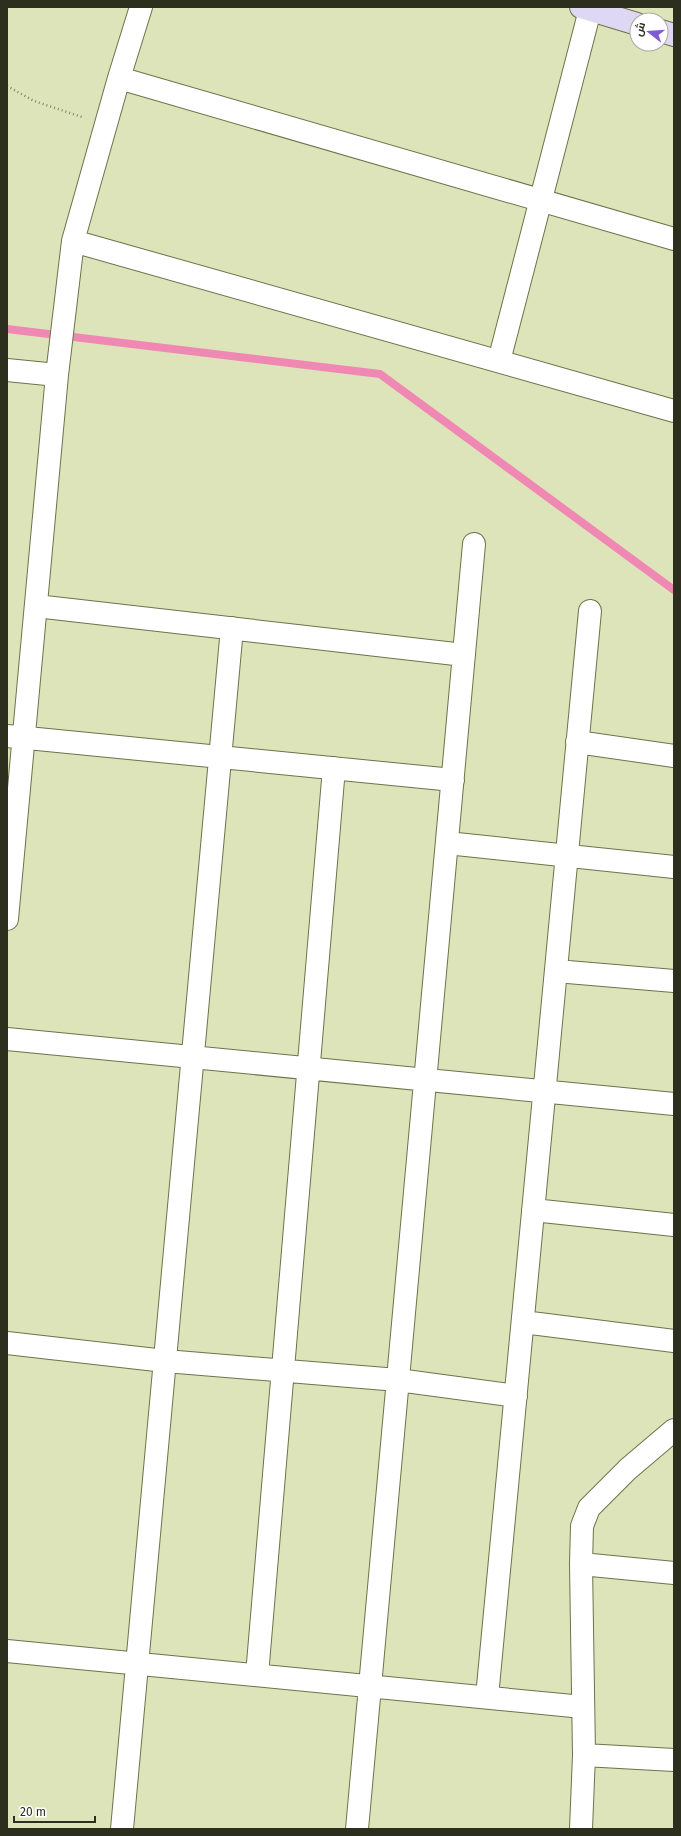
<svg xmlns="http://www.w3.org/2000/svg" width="681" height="1836" font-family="'Fira Sans',Cairo,sans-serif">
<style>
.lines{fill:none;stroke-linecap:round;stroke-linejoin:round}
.stream{stroke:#f088b4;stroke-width:8}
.street-casing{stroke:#6d724b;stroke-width:24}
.secondary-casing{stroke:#6d724b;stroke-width:24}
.path{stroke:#818568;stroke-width:2.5;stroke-dasharray:1 3;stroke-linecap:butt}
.street{stroke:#fff;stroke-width:22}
.secondary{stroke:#dfd8f4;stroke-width:22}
</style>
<rect width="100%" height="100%" fill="#dee4b9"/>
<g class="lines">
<path class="stream" d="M7,329l373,45 294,216"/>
<g class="street-casing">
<path id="street" d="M119,78l555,161
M73,241l601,170
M499,361l91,-351
M7,370l50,5
M36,606l428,49
M7,736l446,44
M577,742l97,14
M447,843l227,24
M7,919l50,-544 16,-134 46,-163 22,-71
M556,971l118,10
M7,1039l667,65
M533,1210l141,15
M523,1322l151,19
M7,1343l158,18 233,19 118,16
M581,1564l93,9
M7,1651l576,56
M257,1675l77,-907
M487,1697l103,-1086
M584,1755l90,5
M122,1829l110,-1201
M357,1829l117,-1285
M581,1829l3,-74 -3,-191 1,-38 7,-18 39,-39 46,-39"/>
</g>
<g class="secondary-casing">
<path id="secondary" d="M581,7l56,17
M661,31l13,4"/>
</g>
<path class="path" d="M7,86l27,15 48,16"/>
<use href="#street" class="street"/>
<use href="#secondary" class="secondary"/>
</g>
<rect width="681" height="1836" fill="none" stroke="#2c2e1e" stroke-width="16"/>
<g transform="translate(649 32) rotate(287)"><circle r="19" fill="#ffffff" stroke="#ababa5"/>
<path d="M0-3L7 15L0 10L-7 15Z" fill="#805bd5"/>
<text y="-6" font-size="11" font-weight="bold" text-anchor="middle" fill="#2c2e1e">ش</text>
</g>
<path d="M14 1816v6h81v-6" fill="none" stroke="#2c2e1e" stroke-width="2"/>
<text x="20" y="1816" font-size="12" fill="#2c2e1e" stroke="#ffffff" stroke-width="3" paint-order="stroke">20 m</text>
</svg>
